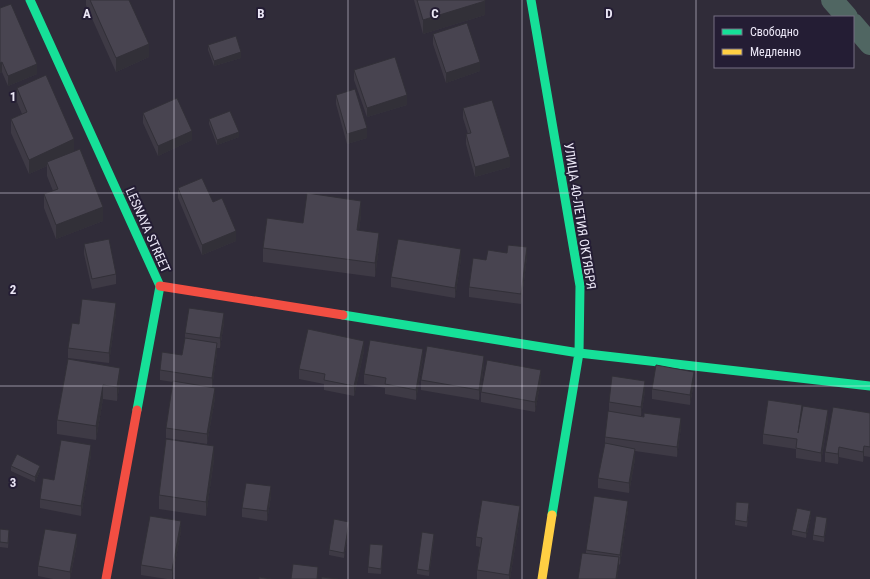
<svg xmlns="http://www.w3.org/2000/svg" width="870" height="579" font-family="'Roboto Condensed',sans-serif">
<style>
.lines{fill:none;stroke-linecap:round;stroke-linejoin:round}
.street{stroke:#506662;stroke-width:22}
.fast{stroke:#16e098;stroke-width:9}
.slow{stroke:#ffcf43;stroke-width:9}
.jam{stroke:#f24e42;stroke-width:9}
.wall{fill:#3e3a45}
.shaded-wall{fill:#323038}
.building{fill:#484450;stroke:#323038}
.grid{fill:none;stroke:#ebe7f6;stroke-width:1;stroke-opacity:0.55}
.labels{text-anchor:middle;dominant-baseline:central;stroke-width:4;stroke-linejoin:round;paint-order:stroke}
.street-label{font-size:13px;fill:#ebe7f6;stroke:#241d34}
.grid-label{font-size:13px;text-anchor:middle;font-weight:bold;fill:#ebe7f6;stroke:#241d34;stroke-width:4;stroke-linejoin:round;paint-order:stroke}
</style>
<rect width="100%" height="100%" fill="#302c39"/>
<g class="lines">
<path class="street" d="M832,0l15,17
M853,24l17,20"/>
<path class="fast" d="M30,0l130,286 -23,124
M531,0l49,286 -1,67 -27,162
M343,315l236,38 291,33"/>
<path class="slow" d="M542,579l10,-64"/>
<path class="jam" d="M160,286l183,29
M106,579l31,-169"/>
</g>
<path class="wall" d="M86,0h43l20,57 -33,15 -30,-67z
M414,0h71v15l-62,19z
M0,8l37,66 -29,12 -6,-14 -2,1z
M433,34l47,37 -34,12 -13,-39z
M208,45l33,13 -27,8 -6,-16z
M354,70l53,35 -40,12 -13,-37z
M17,88l57,63 29,70 -47,18 -12,-31v-14l9,-3 -6,-15v-10l-18,8 -18,-41v-14l11,-5 -5,-12z
M336,95l31,43 -20,6 -11,-40z
M463,108l47,59 -35,10 -9,-33v-10h2l-5,-16z
M143,113l49,27 -34,16 -15,-33z
M209,119l30,18 -22,8 -8,-21z
M178,188l35,14 23,39 -34,14 -24,-57z
M361,215l-2,15 20,17 -4,30 -112,-15v-14l40,-25z
M84,244l32,30v10l-24,5 -8,-35z
M527,257l-6,47 -52,-7v-10l17,-27z
M461,259l-6,39 -64,-11v-10z
M116,313l-7,50 -41,-5v-10l11,-24z
M224,323l-4,25h-3v5l-5,34 3,11 -8,46 -41,-6v-10l7,-46 -13,-2v-10l22,-15 3,-15v-7z
M364,351l-10,45 -30,-6v-6l-25,-5v-10z
M68,359l52,23 -3,19 -14,-2 -7,41 -39,-6v-14z
M423,359l-7,41 -31,-6v-6l-21,-4v-10z
M484,366l-5,34 -58,-10v-10z
M541,380l-6,32 -54,-10v-10z
M694,382l-4,23 -38,-6v-10z
M645,391l-4,25 40,11 -4,30 -42,-6v8l-6,34 -31,-5v-10l7,-34v-7l4,-26v-9z
M802,412l26,8 -7,42 -25,-4v-9l-33,-5v-10z
M870,413v44l-6,-1 -1,6 -24,-5 -1,7 -13,-2v-10z
M91,455l-10,61 -41,-8v-9l14,-19z
M214,459l-8,57 -47,-7v-14z
M11,466l29,5 -5,11 -24,-11z
M271,496l-4,25 -25,-4v-9z
M749,508l-2,19 -12,-2v-5z
M628,510l-8,55 -1,-1 -2,15h-39l8,-26v-3z
M520,516l-10,63h-33v-9l3,-23 -4,-1v-9z
M811,516l-5,22 -14,-3v-5z
M827,523l-3,19 -11,-2v-5z
M349,527l-5,31 -15,-3v-5z
M0,529l9,6 -1,13 -8,-1z
M181,531l-9,48h-5l-26,-4v-10z
M434,539l-5,37 -12,-2v-5z
M77,544l-7,35h-17l-15,-3v-10z
M383,550l-2,24 -13,-1v-6z"/>
<path class="shaded-wall" d="M485,1v14l-62,19v-14z
M149,44v13l-33,15v-14z
M241,52v6l-27,8v-5z
M2,62v10l-2,1v-10z
M480,62v9l-34,12v-10z
M37,64v10l-29,12v-10z
M407,95v10l-40,12v-9z
M367,128v10l-20,6v-10z
M192,131v9l-34,16v-10z
M239,132v5l-22,8v-5z
M74,139v14l-27,9v4l-18,8v-14z
M510,157v10l-35,10v-10z
M361,201v14l-4,29v-14z
M103,207v14l-47,18v-14z
M236,231v10l-34,14v-10z
M379,233v14l-4,30v-14z
M527,247v10l-6,47v-10z
M461,249v10l-6,39v-10z
M116,303v10l-7,50v-10z
M224,313v10l-4,25v-10z
M364,341v10l-10,45v-10z
M217,343v10l-5,35v-10z
M423,349v10l-7,41v-10z
M484,356v10l-5,34v-10z
M120,368v14l-3,19v-14z
M541,370v10l-6,32v-10z
M694,372v10l-4,23v-10z
M645,381v10l-4,26v-10z
M103,385v14l-7,41v-14z
M215,388v10l-8,46v-10z
M802,405v10l-4,28v-10z
M828,410v10l-7,42v-9z
M681,418v9l-4,30v-10z
M91,445v10l-10,61v-10z
M214,446v13l-8,57v-14z
M864,446v10l-1,6v-10z
M839,447v10l-1,7v-10z
M635,449v10l-6,34v-10z
M40,466v5l-5,11v-5z
M271,486v10l-4,25v-10z
M628,501v9l-8,55v-10z
M520,506v10l-10,63h-1v-4z
M811,511v5l-5,22v-5z
M827,518v5l-3,19v-5z
M181,521v10l-9,48v-9z
M349,522v5l-5,31v-5z
M77,534v10l-7,35v-7z
M434,534v5l-5,37v-5z
M383,545v5l-2,24v-5z
M619,557v10l-2,12h-1z
M318,567v12h-1z"/>
<path class="building" d="M90,0h39l20,44 -33,14z
M417,0h68v1l-62,19z
M11,4l26,60 -29,12 -6,-14 -2,1v-55z
M467,23l13,39 -34,11 -13,-39z
M236,36l5,16 -27,9 -6,-16z
M395,57l12,38 -40,13 -13,-38z
M46,75l28,64 -45,21 -18,-41 16,-7 -10,-24z
M355,89l12,39 -20,6 -11,-39z
M177,98l15,33 -34,15 -15,-33z
M492,100l18,57 -35,10 -9,-33 5,-1 -8,-25z
M230,111l9,21 -22,8 -8,-21z
M80,149l23,58 -47,18 -12,-31 14,-5 -11,-27z
M202,178l11,24 9,-4 14,33 -34,14 -24,-57z
M307,193l54,8 -4,29 22,3 -4,30 -112,-15 4,-30 36,5z
M109,239l7,35 -24,5 -8,-35z
M398,239l63,10 -6,39 -64,-11z
M508,245l19,2 -6,47 -52,-7 4,-29 13,2 2,-10 19,3z
M82,299l34,4 -7,50 -41,-5 4,-25 7,1z
M189,308l35,5 -4,25 -35,-5z
M308,329l56,12 -10,45 -30,-6 1,-6 -26,-5z
M185,338l32,5 -5,35 -52,-8 2,-18 20,3z
M370,340l53,9 -7,41 -31,-6 1,-6 -22,-4z
M427,346l57,10 -5,34 -58,-10z
M68,359l52,9 -3,19 -14,-2 -7,41 -39,-6z
M487,360l54,10 -6,32 -54,-10z
M656,365l38,7 -4,23 -38,-6z
M612,376l33,5 -4,26 -32,-5z
M173,381l42,7 -8,46 -41,-6z
M768,400l34,5 -4,28 5,-27 25,4 -7,43 -25,-5 1,-9 -34,-5z
M833,407l37,6v34l-6,-1 -1,6 -24,-5 -1,7 -13,-2z
M608,411l36,6v-4l37,5 -4,29 -72,-10z
M166,439l48,7 -8,56 -47,-7z
M61,440l30,5 -10,61 -41,-7 3,-21 11,2z
M605,443l30,6 -6,34 -31,-5z
M17,454l23,12 -5,11 -24,-11z
M246,483l25,3 -4,25 -25,-3z
M594,496l34,5 -8,54 -34,-5z
M482,500l38,6 -11,69 -32,-5 5,-32 -6,-1z
M736,502l13,1 -2,19 -12,-2z
M797,508l14,3 -5,22 -14,-3z
M150,516l31,5 -9,49 -31,-5z
M816,516l11,2 -3,19 -11,-2z
M334,519l15,3 -5,31 -15,-3z
M0,529l9,1 -1,13 -8,-1z
M45,529l32,5 -7,38 -32,-6z
M422,532l12,2 -5,37 -12,-2z
M370,544l13,1 -2,24 -13,-2z
M582,553l37,4 -3,22h-38z
M293,564l25,3 -1,12h-26z
M259,577l12,2h-12z
M322,577l16,2h-17z"/>
<path class="grid" d="M174,0v579M348,0v579M522,0v579M696,0v579M0,193h870M0,386h870"/>
<g class="labels">
<g class="street-label">
<text transform="translate(580 216) rotate(81)">УЛИЦА 40-ЛЕТИЯ ОКТЯБРЯ</text>
<text transform="translate(148 230) rotate(66)">LESNAYA STREET</text>
</g>
</g>
<g class="grid-label">
<text x="87" y="18">A</text>
<text x="261" y="18">B</text>
<text x="435" y="18">C</text>
<text x="609" y="18">D</text>
<text x="13" y="101">1</text>
<text x="13" y="294">2</text>
<text x="13" y="487">3</text>
</g>
<rect x="714" y="16" width="140" height="52" fill="#241d34" stroke="#746e82"/>
<rect x="722" y="29" width="20" height="6" fill="#16e098" stroke="#746e82"/>
<text x="750" y="36" font-size="12" fill="#ebe7f6">Свободно</text>
<rect x="722" y="49" width="20" height="6" fill="#ffcf43" stroke="#746e82"/>
<text x="750" y="56" font-size="12" fill="#ebe7f6">Медленно</text>
</svg>
